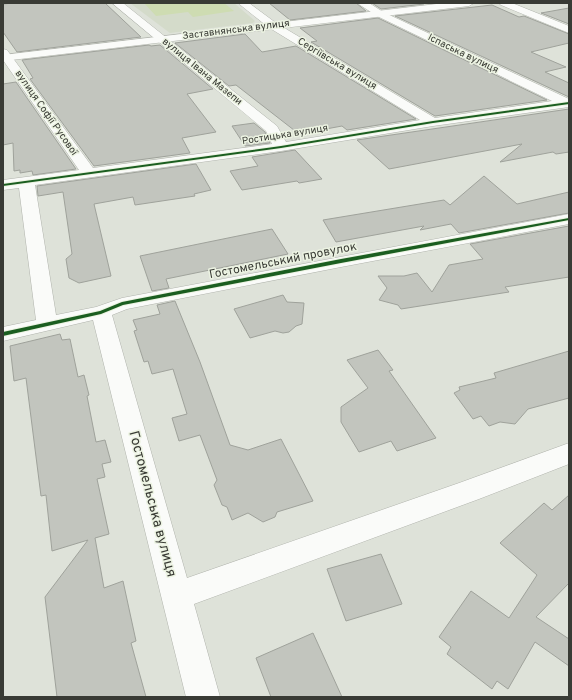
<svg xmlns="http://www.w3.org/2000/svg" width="572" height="700" font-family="Overpass,sans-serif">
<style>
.built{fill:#d4dbca}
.green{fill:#cedcb2}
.building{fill:#c2c5be;stroke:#9fa29b}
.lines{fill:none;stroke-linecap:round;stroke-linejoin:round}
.minor-casing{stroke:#b0b3ac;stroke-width:1}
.tertiary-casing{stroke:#b0b3ac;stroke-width:1}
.minor{fill:#fafbf9;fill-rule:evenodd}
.tertiary{fill:#fafbf9;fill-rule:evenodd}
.cycleway-casing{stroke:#ecf3e2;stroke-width:2}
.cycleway{fill:#1b5e20;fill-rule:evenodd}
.labels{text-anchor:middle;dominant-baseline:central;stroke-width:3;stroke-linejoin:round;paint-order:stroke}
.far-street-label{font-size:10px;fill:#393b35;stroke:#ecf3e2}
.street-label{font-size:12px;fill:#393b35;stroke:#ecf3e2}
.near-street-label{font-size:14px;fill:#393b35;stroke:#ecf3e2}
</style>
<rect width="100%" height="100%" fill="#dee2d9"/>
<path class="built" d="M130,3h104l21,18 -2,2 -83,10z"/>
<path class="green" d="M144,3h80l10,8 -41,6 -5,-5 -32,4z"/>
<path class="building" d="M13,3h92l36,34 -124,15 -14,-20v-28z
M269,3h87l10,8 -76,9z
M372,3h52v1l-43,5z
M492,5l27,12 5,-1 45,18v9l-38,9 35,15 -21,5 24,11v14l-174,-81z
M569,8v16l-28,-11z
M378,18l169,82 -112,16 -124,-74 6,-1 -17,-13z
M245,34l17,18 34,-6 120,73 -69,11 -5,-4 -43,8 -63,-49 -7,1 -54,-43z
M149,45l2,1 9,-1 53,44 -26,5 29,38 -34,6 8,15 -96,13 -64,-87 3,-1 -11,-18z
M16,82l60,87 -43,6 -1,-4 -12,2v-3l-6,1 -1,-28 -10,2v-61z
M569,109v43l-13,2 -3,-2 -53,10 22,-18 -133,25 -32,-29z
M254,123l11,9 5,11 -25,3 -13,-20z
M295,150l27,29 -23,4 -2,-2 -55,9 -12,-19 28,-5 -6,-9z
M196,164l15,26 -17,4 1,2 -60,9 -2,-8 -39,7 17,72 -32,7 -10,-5 -3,-19 6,-5 -9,-62 -25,4 -1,-10z
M484,176l33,28 52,-12v21l-110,20 -8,-9 -31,6 4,-4 -88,16 -13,-22 121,-20 6,5z
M569,226v51l-64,10 4,5 -108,17 -3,-4 -19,-5 8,-12 -9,-12h26l13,-3 15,19 17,-27 34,-6 -13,-15z
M272,229l16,25 -122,25 3,9 -17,3 -12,-35z
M283,295l4,7 17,1 -2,21 -6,2 -7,6 -6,1 -8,-2 -25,7 -16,-29z
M175,301l25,61 30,83 18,5 33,-11 32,62 -36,11 -2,5 -12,5 -15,-9 -16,7 -5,-13 -5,-2 -8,-20 3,-5 -17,-45 -21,6 -7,-23 15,-4 -14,-45 -21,5 -4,-13 -4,1 -10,-31 3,-1 -4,-10 27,-6 -3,-9z
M60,334l2,6 8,-1 8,38 6,-2 5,20 -2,1 9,46 9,-2 6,22 -9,2 3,13 -8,2 12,55 -14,4 9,50 19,-7 13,60 -5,2 15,54h-89l-12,-100 43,-57 -36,11 -6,-56 -5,1 -15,-118 -12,3 -4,-35z
M378,350l15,20 -4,1 47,67 -39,13 -6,-10 -32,11 -18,-30v-15l27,-19 -21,-28z
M569,351v47l-41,11 -13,15 -15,-2 -11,4 -8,-10 -8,3 -19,-26 6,-3 -1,-3 37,-9 -2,-5z
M569,495v88l-33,34 33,22v27l-34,-24 -27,47 -11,-8 -5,8 -45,-35 4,-7 -12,-10 32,-46 38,27 28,-43 -37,-32 44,-40 8,7z
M381,554l21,50 -56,17 -19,-52z
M313,633l29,64h-71l-15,-39z"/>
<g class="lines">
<g class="minor-casing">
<path id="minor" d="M112,3h11l154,123 9,16 134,-22 -152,-93 -30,-24h11l27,20 159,95 117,-17 -175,-85 -20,-13h12l14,9 186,87v8l-136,19 -152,25 -246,34 21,130 40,-8 26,-9 447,-84v10l-228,43 -214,42 -15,6 75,263 272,-95 110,-40v21l-90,35 -285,105 26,93h-34l-93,-377 -90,21v-14l33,-7 -17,-132 -16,2v-10l76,-10 -76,-110v-11l4,1 86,118 179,-24 -6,-13z
M499,3h13l57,23v7l-68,-28z"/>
</g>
<g class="tertiary-casing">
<path id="tertiary" d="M445,3h29l-5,3 -466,55v-6z"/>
</g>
<use href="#minor" class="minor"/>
<use href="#tertiary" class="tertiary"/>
<g class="cycleway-casing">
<path id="cycleway" d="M569,102v2l-136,19 -152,25 -278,38v-2l278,-38 152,-25z
M569,218v2l-228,43 -218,42 -22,9 -98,22v-4l97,-21 22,-9 219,-43z"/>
</g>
<use href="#cycleway" class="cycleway"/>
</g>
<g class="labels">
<g class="far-street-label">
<text transform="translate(236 30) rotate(-7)">Заставнянська вулиця</text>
<text transform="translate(463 54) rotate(26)">Іспаська вулиця</text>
<text transform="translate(337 64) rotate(31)">Сергіївська вулиця</text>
<text transform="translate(202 72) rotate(39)">вулиця Івана Мазепи</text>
<text transform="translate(46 113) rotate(55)">вулиця Софії Русової</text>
<text transform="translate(285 135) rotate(-9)">Ростицька вулиця</text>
</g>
<g class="street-label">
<text transform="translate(283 261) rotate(-11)">Гостомельський провулок</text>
</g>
<g class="near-street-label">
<text transform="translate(152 504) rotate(75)">Гостомельська вулиця</text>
</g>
</g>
<rect width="572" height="700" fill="none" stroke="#393b35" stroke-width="8"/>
</svg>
